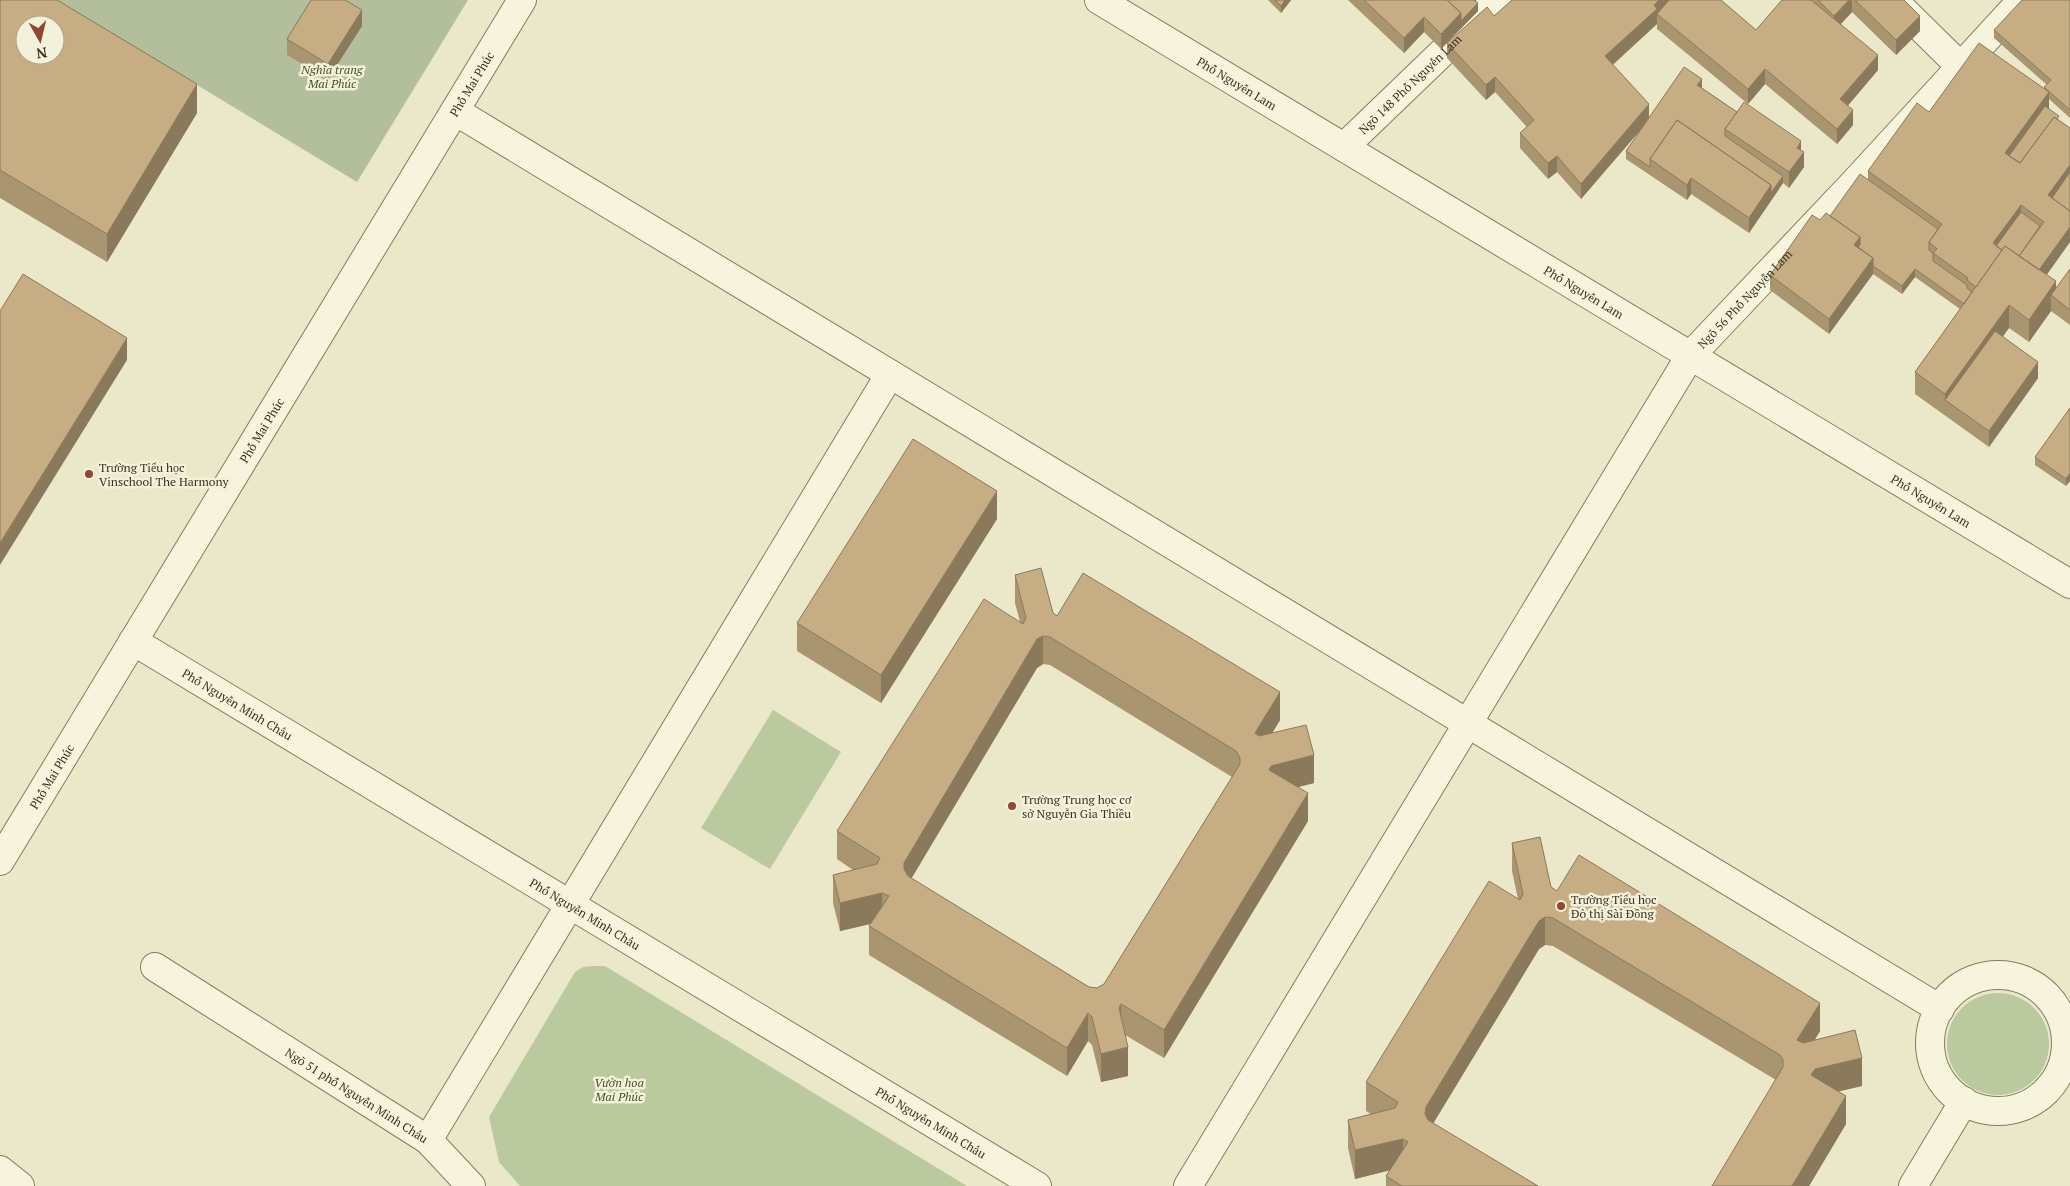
<svg xmlns="http://www.w3.org/2000/svg" width="2070" height="1186" font-family="'PT Serif',serif">
<style>
.green{fill:#bbc99e}
.cemetery{fill:#b3bf9c}
.lines{fill:none;stroke-linecap:round;stroke-linejoin:round}
.minor-casing{stroke:#867c5f;stroke-width:30}
.tertiary-casing{stroke:#867c5f;stroke-width:30}
.minor{stroke:#f6f4dc;stroke-width:28}
.tertiary{stroke:#f6f4dc;stroke-width:28}
.wall{fill:#aa9571;fill-rule:evenodd}
.shaded-wall{fill:#8b795c}
.building{fill:#c6ad83;stroke:#8b795c;fill-rule:evenodd}
.poi-dot{fill:#904734;stroke:#f3f1d9;stroke-width:2}
.labels{text-anchor:middle;dominant-baseline:central;stroke-width:5;stroke-linejoin:round;paint-order:stroke}
.park-label{font-size:12px;font-style:italic;fill:#40532a;stroke:#f3f1d9}
.street-label{font-size:12px;fill:#383122;stroke:#f3f1d9}
.poi-label{font-size:12px;fill:#383122;stroke:#f3f1d9;text-anchor:start}
</style>
<rect width="100%" height="100%" fill="#ebe8ca"/>
<path class="green" d="M773,710l68,42 -71,117 -69,-41z
M593,966h12l362,220h-447l-21,-24 -10,-45 86,-145 8,-5z
M1947 1044a51 51 0 1 1 102 0a51 51 0 1 1-102 0Z"/>
<path class="cemetery" d="M57,0h411l-111,182z"/>
<g class="lines">
<g class="minor-casing">
<g id="minor">
<path d="M1893,0l68,67"/>
<path d="M455,111l1485,898"/>
<path id="s1" d="M1344,147l153,-147"/>
<path id="s2" d="M155,967l273,173 462,-766"/>
<circle cx="1998" cy="1043" r="68"/>
<path d="M428,1140l43,46"/>
<path id="s3" d="M1188,1186l502,-830 163,-172 169,-184"/>
<path d="M1913,1186l51,-85"/>
</g>
</g>
<g class="tertiary-casing">
<g id="tertiary">
<path id="s4" d="M1099,0l971,584"/>
<path id="s5" d="M133,641l904,545"/>
<path id="s6" d="M0,861l522,-861"/>
<path d="M0,1170l20,16"/>
</g>
</g>
<use href="#minor" class="minor"/>
<use href="#tertiary" class="tertiary"/>
</g>
<path class="wall" d="M0,0l197,113 -90,149 -107,-64z
M1268,0h23l-10,13z
M1348,0h126l4,11 -37,38 -17,-17 -20,21z
M1721,0l35,30 26,-30h122l16,31 -24,24 -44,-43 -11,12 37,46 -30,35 5,20 -16,19 -72,-60 -17,20 -91,-75v-12v7l-44,41 36,53 53,-31h-1l36,25 64,38 3,17 -15,21 -6,-5 -34,50 -58,-39 -4,6 -61,-41v-8l17,-24 -62,72 -24,-27 -9,7 -28,-31v-15l7,-6 -32,-35 -9,8 -39,-42v-15l47,-27z
M2070,0v118l-21,-19v9l-1,1 11,11 11,8v114l-24,33 10,13 14,-19v56l-19,-14 -22,31 -20,-14 -7,8 36,42 -49,69 -74,-53v-22l45,-63 -45,-32 -13,17 -29,-20 -44,60 -59,-44v-15l50,-55 10,-4 38,-37v-8l61,-59 115,-23v-2l3,-2 -53,-47v-8z
M362,26l-34,53 -41,-24v-16z
M2070,408l-4,78 -31,-21v-8z
M997,519l-116,184 -84,-52v-28z
M1015,575l38,38 4,3 223,104 -8,13 42,50 -16,4 10,34 -144,237 -39,-23 3,41 -27,6 -9,-37 -4,-4 -21,35 -198,-121v-29l2,-2 -31,7 -7,-28v-28l20,-5 -16,-11v-28l183,-209 -5,-19zM1043,664l7,1 182,112 -128,207 -7,4 -8,-1 -178,-109 126,-210z
M1512,843l39,44 6,4 263,140 -6,10 48,45 -23,5 7,33 -37,62h-97l64,-106 -223,-134 -8,-1 -6,4 -106,175 105,62h-152v-10l4,-6 -35,9 -7,-31v-28l23,-6 -5,-3v-29l152,-183 -6,-28z"/>
<path class="shaded-wall" d="M1285,0h6l-10,13v-7z
M1659,0h17l-19,14v10l-52,47v-15z
M1849,0h3v12l-18,19v-15z
M1478,3v8l-37,38v-15l20,-21z
M362,10v16l-34,53v-15z
M1920,16v15l-24,24v-15z
M1424,17v15l-20,21v-15z
M1878,55v15l-38,45v-16z
M1765,69v15l-17,20v-15z
M1495,77v15l-9,8v-15z
M1702,79v8l-5,5v-7z
M197,84v29l-90,149v-28z
M2049,92v16l-40,55 -4,-10z
M1649,104v16l-68,79v-15z
M1853,110v15l-16,19v-15z
M1801,141v14l3,-3v15l-15,21v-16l8,-24z
M1557,156v16l-9,7v-16z
M2070,165v15l-18,26 -4,-11z
M1783,176v7l-34,50v-15l22,-33z
M1691,178v16l-4,6v-15z
M2021,205v15l-24,34 -4,-11z
M2070,227v15l-34,48v-16z
M1860,237v15l-6,-7z
M1873,258v16l-44,60v-15z
M1915,269v8l-13,17v-8z
M2056,281v18l-5,-4v16l-22,31v-22z
M2009,305v23l-56,78 -8,-6v-6z
M127,338v22l-127,205v-22z
M2038,362v16l-49,69v-16z
M2070,473v8l-4,5v-7z
M997,491v28l-116,184v-28z
M1043,636v28l-6,4 -133,223v-28l133,-224z
M1280,692v28l-25,42v-29z
M1314,755v28l-43,11 -2,-24 2,-4z
M1308,793v28l-144,237v-28z
M882,893v28l-42,10v-28z
M1545,917v28l-6,4 -113,186 -1,-21 1,-7 113,-186z
M1820,1003v28l-23,38v-29z
M1121,1004v28l-2,-24z
M1088,1013v28l-21,35v-28z
M1128,1047v29l-27,6v-28z
M1862,1058v28l-47,11 -4,-22 4,-6z
M1846,1096v28l-37,62h-17z
M1403,1139v28l-48,12v-29z"/>
<path class="building" d="M0,0h57l140,84 -90,150 -107,-64zM25,25h30v30h-30z
M311,0h34l17,10 -34,54 -41,-25z
M1275,0h10l-4,6z
M1364,0h83l14,13 -20,21 -17,-17 -20,21z
M1447,0h27l4,3 -17,18v-8z
M1512,0h147l-5,5 3,4 -52,47 44,48 -68,80 -24,-28 -9,7 -28,-30 14,-13 -39,-43 -9,8 -39,-42 40,-36 7,9z
M1669,0h52l35,30 26,-30h29l67,55 -38,44 13,11 -16,19 -72,-60 -17,20 -91,-75z
M1818,0h31l-15,16z
M1855,0h49l16,16 -24,24z
M2022,0h48v110l-26,-23 7,-7 -57,-50z
M1979,43l70,49 -44,61 15,10 34,-46 16,11v37l-22,30 22,16v16l-31,43 -20,-14 25,-34 -23,-17 -28,38 9,7 -26,37 -9,-7 1,-2 -35,-25 4,-4 -8,-7 13,-18 -74,-53 49,-68 12,9z
M1684,67l18,12 -5,6 40,27 -12,17v7l58,40 -12,17v-8l-94,-65 -27,39v8l-24,-16z
M1744,102l57,39 -4,7 7,4 -15,20 -64,-43z
M2045,106l14,10 -2,3 -3,-2 -34,46 -11,-7z
M1677,120l94,65 -22,33 -58,-40 -4,7 -37,-26z
M2070,172v39l-18,-13z
M1860,174l78,55 -9,13v8l4,3v8l34,24v3l5,4 -8,12 -49,-35 -13,17 -29,-20v-8l-15,-11 2,-2v-8l-30,-21z
M2021,212l19,14 -21,30 -14,-10 -3,4 -6,-4z
M1826,213l34,24 -6,8 19,13 -44,61 -59,-44 42,-60 8,5z
M2005,246l51,35 -27,39 -20,-15 -64,89 -30,-22z
M2070,269v41l-19,-15z
M23,274l104,64 -127,205v-232z
M1995,331l43,31 -49,69 -44,-31z
M2070,408v65l-4,6 -31,-22z
M913,439l84,52 -116,184 -84,-52z
M1041,568l12,45 4,3 26,-43 197,119 -25,41 4,3 47,-11 8,30 -43,11 -2,4 39,23 -144,237 -43,-26 -2,4 9,39 -27,7 -9,-37 -4,-4 -21,35 -198,-122 20,-30 -7,-3 -42,10 -7,-28 44,-11 3,-6 -43,-27 147,-232 39,25 3,-6 -11,-43zM1043,636l7,1 186,114 4,7v6l-136,220 -7,4 -8,-1 -181,-111 -4,-7v-6l133,-224z
M1540,837l11,50 6,4 22,-36 241,148 -23,37 6,3 52,-13 7,28 -47,11 -4,6 35,21 -54,90h-80l71,-119v-7l-3,-5 -227,-137 -8,-1 -6,4 -113,186 -1,7 3,6 110,66h-136l-16,-10 22,-34 -5,-3 -48,11 -7,-30 47,-12 3,-6 -32,-20 123,-201 31,19 3,-6 -11,-51z"/>
<g class="poi-dot">
<circle cx="89" cy="474" r="5"/>
<circle cx="1012" cy="806" r="5"/>
<circle cx="1561" cy="906" r="5"/>
</g>
<g class="labels">
<g class="park-label">
<text x="332" y="69">Nghĩa trang<tspan x="332" dy="14">Mai Phúc</tspan></text>
<text x="619" y="1082">Vườn hoa<tspan x="619" dy="14">Mai Phúc</tspan></text>
</g>
<g class="street-label">
<text stroke="none"><textPath href="#s4" startOffset="161">Phố Nguyễn Lam</textPath></text>
<text stroke="none"><textPath href="#s6" startOffset="909">Phố Mai Phúc</textPath></text>
<text stroke="none"><textPath href="#s1" startOffset="91">Ngõ 148 Phố Nguyễn Lam</textPath></text>
<text stroke="none"><textPath href="#s4" startOffset="566">Phố Nguyễn Lam</textPath></text>
<text stroke="none"><textPath href="#s3" startOffset="1049">Ngõ 56 Phố Nguyễn Lam</textPath></text>
<text stroke="none"><textPath href="#s6" startOffset="504">Phố Mai Phúc</textPath></text>
<text stroke="none"><textPath href="#s4" startOffset="971">Phố Nguyễn Lam</textPath></text>
<text stroke="none"><textPath href="#s5" startOffset="122">Phố Nguyễn Minh Châu</textPath></text>
<text stroke="none"><textPath href="#s6" startOffset="99">Phố Mai Phúc</textPath></text>
<text stroke="none"><textPath href="#s5" startOffset="528">Phố Nguyễn Minh Châu</textPath></text>
<text stroke="none"><textPath href="#s2" startOffset="239">Ngõ 51 phố Nguyễn Minh Châu</textPath></text>
<text stroke="none"><textPath href="#s5" startOffset="932">Phố Nguyễn Minh Châu</textPath></text>
</g>
<g class="poi-label">
<text x="99" y="467">Trường Tiểu học<tspan x="99" dy="14">Vinschool The Harmony</tspan></text>
<text x="1022" y="799">Trường Trung học cơ<tspan x="1022" dy="14">sở Nguyễn Gia Thiều</tspan></text>
<text x="1571" y="899">Trường Tiểu học<tspan x="1571" dy="14">Đô thị Sài Đồng</tspan></text>
</g>
</g>
<g transform="translate(40 40) rotate(172)"><circle r="24" fill="#f3f1d9" stroke="#a8a490"/>
<path d="M0-4L9 19L0 12L-9 19Z" fill="#904734"/>
<text y="-8" font-size="14" font-weight="bold" text-anchor="middle" fill="#383122">N</text>
</g>
</svg>
